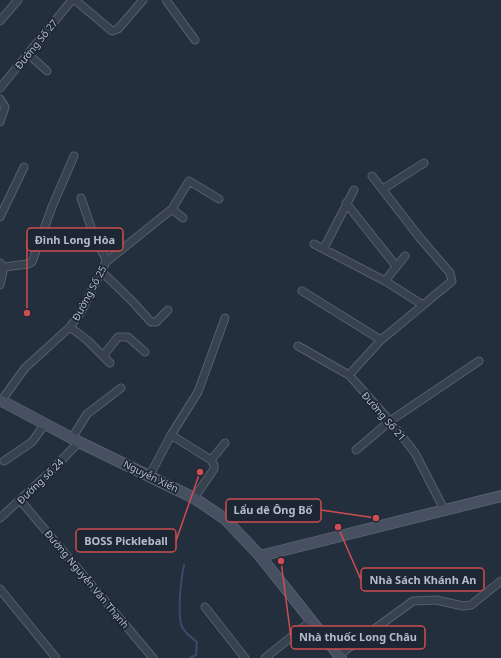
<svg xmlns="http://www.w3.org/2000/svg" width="501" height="658" font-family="'Noto Sans',sans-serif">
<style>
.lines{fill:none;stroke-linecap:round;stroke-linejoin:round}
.stream{stroke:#394c67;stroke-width:2}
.minor-casing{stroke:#565f6c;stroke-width:9}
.secondary-casing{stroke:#565f6c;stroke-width:12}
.minor{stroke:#38414e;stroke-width:7}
.secondary{stroke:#465061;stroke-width:10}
.labels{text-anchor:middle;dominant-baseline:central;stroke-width:3.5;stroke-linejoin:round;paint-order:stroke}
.street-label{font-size:10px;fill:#b4bcc9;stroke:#1d2633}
.leader{fill:none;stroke:#ce4d50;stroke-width:1.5}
.callout-dot{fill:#ce4d50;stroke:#1d2633;stroke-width:1.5}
.callout{fill:#1d2633;stroke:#ce4d50;stroke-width:1.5}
.callout-label{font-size:11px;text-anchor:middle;font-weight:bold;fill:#b4bcc9}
</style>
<rect width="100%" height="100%" fill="#242f3e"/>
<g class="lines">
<path class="stream" d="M184,565c-3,14 -7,50 -2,62 3,6 10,11 15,15l-1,13 -6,3"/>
<g class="minor-casing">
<path id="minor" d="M75,0l37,31 6,-2 25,-29
M166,0l29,40
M0,21l18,-21
M28,54l19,17
M0,88l72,-88
M0,99l5,8 -5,15
M383,189l41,-26
M81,198l14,41 10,18 1,5
M346,203l50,63
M172,209l11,9
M0,217l24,-50
M314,244l71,37 38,24
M324,248l30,-58
M0,263l4,4 -4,18
M4,267l24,-3 4,-2 20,-55 22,-51
M102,272l29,28 20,22h5l12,-12
M385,281l20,-25
M302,291l79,49
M70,327l17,13 23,23
M298,346l51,29 41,46 25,32 30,58
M103,356l15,-19h10l17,15
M349,375l32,-35 71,-59 -2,-8 -30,-35 -48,-62
M1,401l24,-33 45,-41 11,-15 25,-50 66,-53 17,-28 30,18
M171,435l40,25 14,-17
M72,438l15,-24 34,-26
M356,450l34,-29 89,-60
M4,461l28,-19 13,-18
M150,475l21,-40 27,-43 27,-74
M194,498l20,-29v-4l-3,-5
M20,500l133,158
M0,518l49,-45 30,-31
M0,589l56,69
M205,607l40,51
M339,655l74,-54 23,-1 27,6 8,-1 30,-24
M265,658l46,-37"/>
</g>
<g class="secondary-casing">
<path id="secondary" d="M0,400l79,42 115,56 31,21 35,37 81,102
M260,556l241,-60"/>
</g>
<use href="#minor" class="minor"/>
<use href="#secondary" class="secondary"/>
</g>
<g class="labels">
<g class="street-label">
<text transform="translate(36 44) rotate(-51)">Đường Số 27</text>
<text transform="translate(89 293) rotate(-62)">Đường Số 25</text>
<text transform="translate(384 416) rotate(49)">Đường Số 21</text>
<text transform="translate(151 476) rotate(26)">Nguyễn Xiển</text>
<text transform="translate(40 481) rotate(-44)">Đường số 24</text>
<text transform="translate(87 579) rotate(50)">Đường Nguyễn Văn Thạnh</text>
</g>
</g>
<path class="leader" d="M27 313L27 240M376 518L321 510M200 472L176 541M338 527L361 580M281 561L291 638"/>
<g class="callout-dot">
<circle cx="27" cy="313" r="4"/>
<circle cx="376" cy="518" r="4"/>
<circle cx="200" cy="472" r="4"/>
<circle cx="338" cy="527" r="4"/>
<circle cx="281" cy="561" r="4"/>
</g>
<g class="callout">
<rect x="27" y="228" width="96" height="23" rx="4"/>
<rect x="226" y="499" width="95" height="23" rx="4"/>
<rect x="76" y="529" width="100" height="23" rx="4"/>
<rect x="361" y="568" width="123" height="23" rx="4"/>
<rect x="291" y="626" width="134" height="23" rx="4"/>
</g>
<g class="callout-label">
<text x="75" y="244">Đình Long Hòa</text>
<text x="273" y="514">Lẩu dê Ông Bố</text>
<text x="126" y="545">BOSS Pickleball</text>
<text x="423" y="584">Nhà Sách Khánh An</text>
<text x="358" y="641">Nhà thuốc Long Châu</text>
</g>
</svg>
